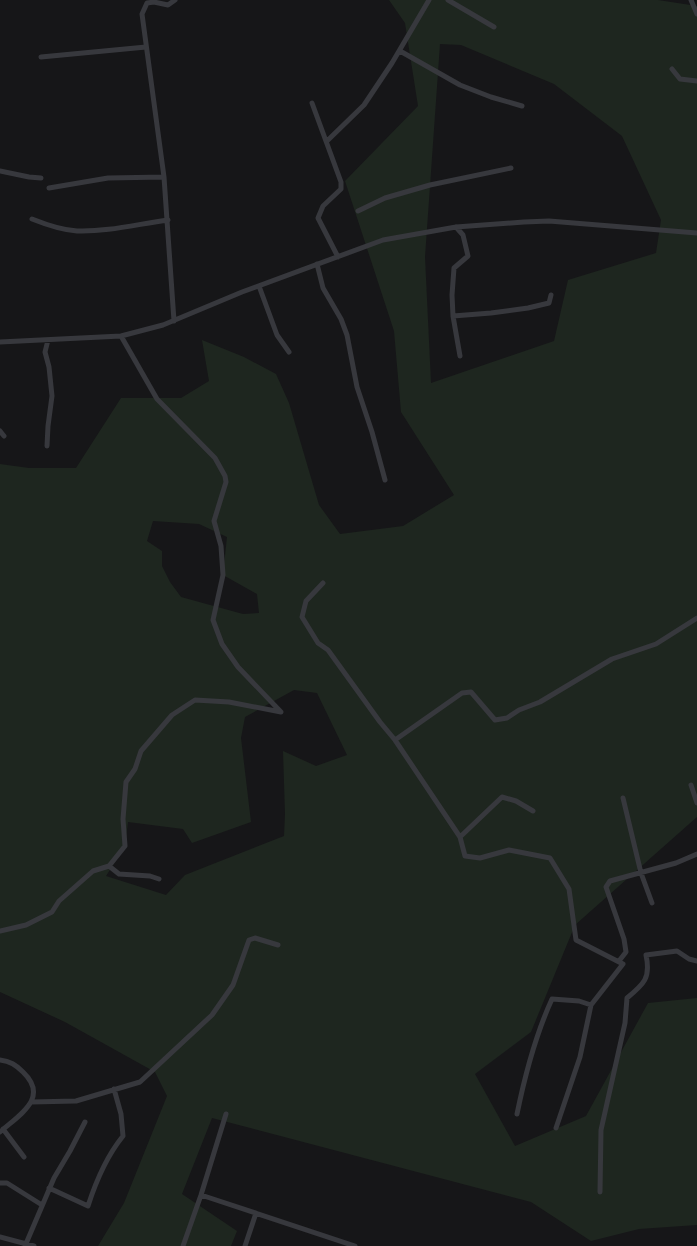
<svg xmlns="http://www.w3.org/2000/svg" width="697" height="1246" font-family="Rubik,sans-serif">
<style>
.green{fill:#1e261f;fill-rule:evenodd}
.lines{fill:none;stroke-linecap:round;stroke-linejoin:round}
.minor{stroke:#37383d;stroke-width:5}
</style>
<rect width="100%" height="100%" fill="#161618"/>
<path class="green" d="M389,0h269l39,6v811l-122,108 -44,107 -56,42 40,72 71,-30 62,-113 49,-5v227l-58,4 -48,12 -60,-39 -319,-84 -30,76 55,37 -6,15h-133l26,-43 43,-107 -12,-24 -90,-50 -65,-30v-528l29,4h47l45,-70h60l28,-17 -7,-41 42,17 32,17 13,29 30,102 21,29 63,-8 51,-31 -53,-83 -7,-81 -49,-150 73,-75 -13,-83zM440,44l21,1 93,39 68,52 39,84 -5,33 -88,27 -14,61 -123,42 -6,-126zM153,521l46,3 28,13 -4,38 34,19 2,19 -16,1 -62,-17 -11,-15 -8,-16v-15l-15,-10zM294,690l23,3 30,62 -31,11 -33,-15 2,63 -1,22 -99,39 -19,20 -60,-19 19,-30 3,-24 55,7 9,14 59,-21 -10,-84 4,-21z"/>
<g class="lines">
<path class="minor" d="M448,0l46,27
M691,0l6,14
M400,51l60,34 31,12 31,9
M41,57l105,-10
M672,69l8,10 17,2
M312,103l29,79v7l-18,17 -5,12 20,39
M327,141l37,-36 28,-42 37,-63
M0,171l29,6 12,1
M49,188l59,-10 56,-1
M358,211l27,-13 45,-13 81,-17
M32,219c15,6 29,11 45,12 30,1 61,-7 91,-11
M456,227l7,8 5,21 -14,12 -2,27 1,21 7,40
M317,264l6,24 18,31 6,16 10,52 15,45 13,48
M259,286l18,49 12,17
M453,316l38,-3 37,-5 21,-5 2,-8
M174,321l-10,-144 -22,-163 5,-11 7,-1 14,3 7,-5
M0,342l121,-6 42,-11 79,-33 141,-52 73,-13 68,-5 25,-1 148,12
M0,431l4,5
M47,446l1,-20 4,-30 -3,-29 -4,-15 3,-12
M323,583l-17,18 -4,16 16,26 10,7 52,72 15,18 65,97 5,19 15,2 29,-8 41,8 19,31 7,51 47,24 -32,41 -11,52 -24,71
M395,740l67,-47 9,-1 24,28 12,-2 12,-8 21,-8 72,-43 44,-15 41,-26
M691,785l6,18
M623,798l18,75 11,30
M460,837l42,-40 14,4 17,10
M109,866l10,8 31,2 9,3
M0,931l26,-6 26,-13 7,-11 34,-30 16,-5 16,-20 -2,-27 3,-37 9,-13 6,-18 31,-36 23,-15 34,2 52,10 -43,-45 -16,-23 -9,-24 10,-45 -2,-29 -7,-25 12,-39 -1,-6 -10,-18 -58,-59 -36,-63
M619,961l7,-9 -2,-13 -18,-52 4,-6 66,-18 21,-9
M0,1060c10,1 16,5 23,12 27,26 -4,43 -23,60
M31,1102l45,-1 64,-19 72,-67 21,-30 16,-45 6,-2 23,7
M517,1114c8,-39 18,-78 35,-115l27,2 12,4
M3,1129l21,28
M0,1183h7l35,22
M49,1188l39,18c8,-25 18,-49 35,-70l-2,-22 -7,-25
M600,1192l1,-62 24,-107 2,-25c17,-14 24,-20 19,-43l31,-4 12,8 8,2
M201,1195l154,51
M0,1237l34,9
M25,1246l29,-68 16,-27 15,-29
M183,1246l18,-51 25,-81
M245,1246l11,-33"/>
</g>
</svg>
